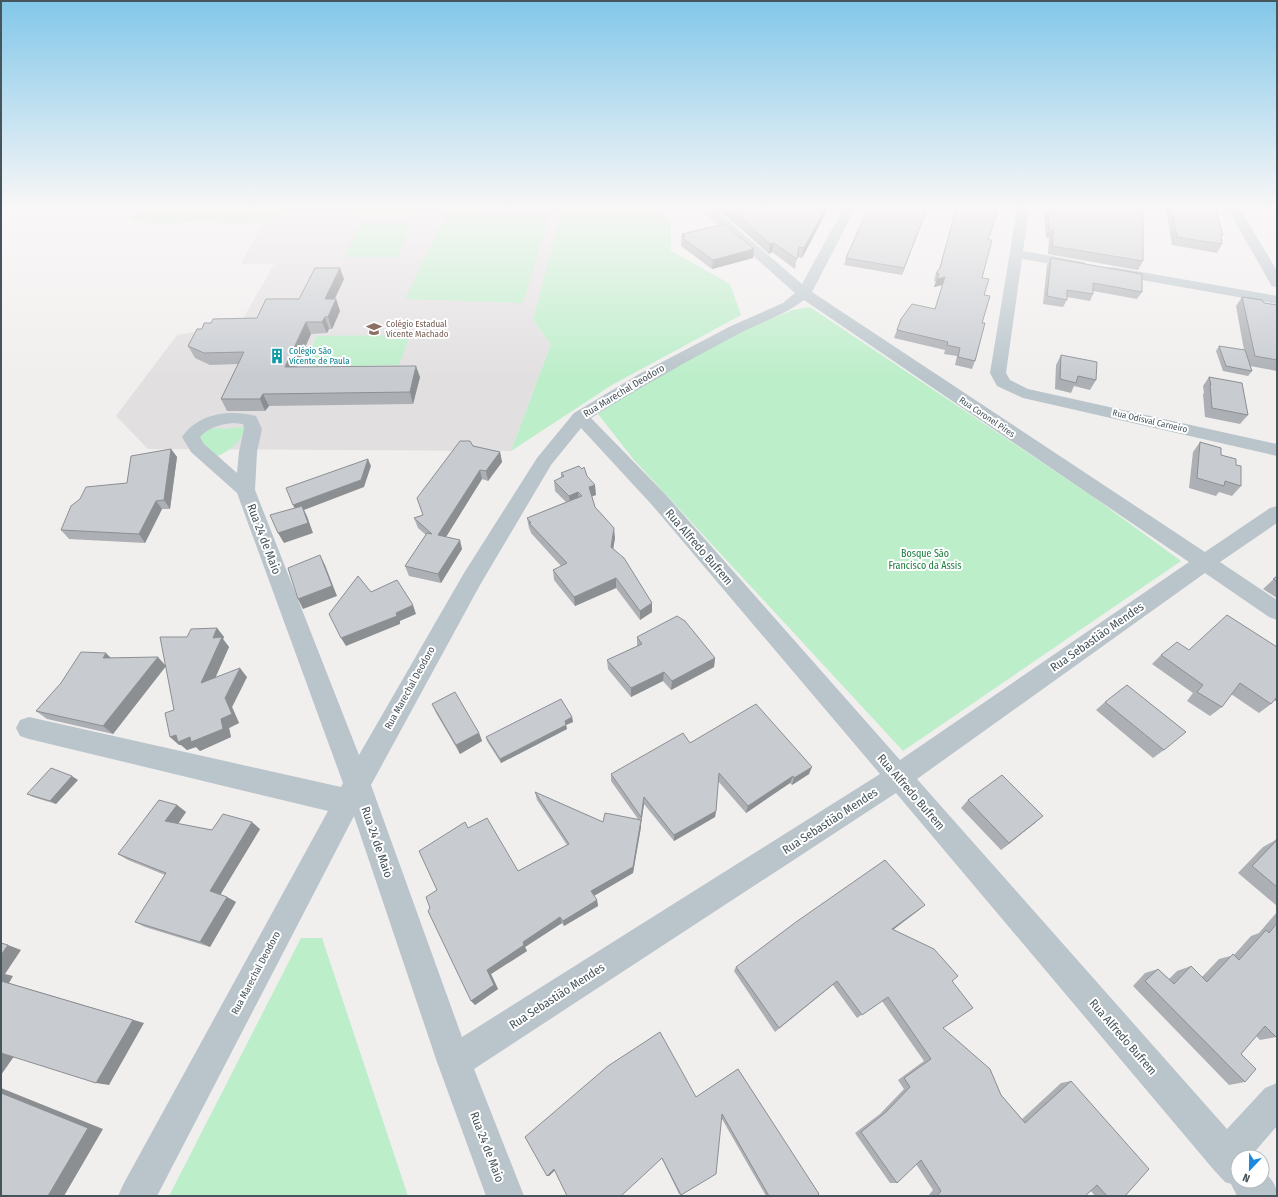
<svg xmlns="http://www.w3.org/2000/svg" width="1278" height="1197" font-family="'Fira Sans Condensed',sans-serif">
<style>
.education{fill:#e2dfe0}
.green{fill:#bceec9}
.lines{fill:none;stroke-linecap:round;stroke-linejoin:round}
.minor{fill:#b9c5cb;fill-rule:evenodd}
.wall{fill:#acafb4}
.shaded-wall{fill:#8c8f92}
.building{fill:#c8ccd1;stroke:#8c8f92}
.labels{text-anchor:middle;dominant-baseline:central;stroke-width:4;stroke-linejoin:round;paint-order:stroke}
.far-education-label{font-size:9px;fill:#785e54;stroke:#fff;text-anchor:start}
.far-culture-label{font-size:9px;fill:#0d838f;stroke:#fff;text-anchor:start}
.far-street-label{font-size:9px;fill:#46545b;stroke:#fff}
.street-label{font-size:10px;fill:#46545b;stroke:#fff}
.park-label{font-size:10px;fill:#187c3c;stroke:#fff}
.near-street-label{font-size:12px;fill:#46545b;stroke:#fff}
</style>
<rect width="100%" height="100%" fill="#f1eeee"/>
<path class="education" d="M442,209h120l-29,111 18,24 -40,107 -363,-2 -32,-33 61,-81 63,-11 34,-60h-33l23,-42 29,-9 135,1z"/>
<path class="green" d="M137,209h305l-14,5 -135,-1 -29,9 -27,2 -39,-3 -40,4 -28,-6z
M562,209h91l18,10v32l59,33 11,31 -129,70 -101,66 40,-107 -18,-24z
M447,212l103,1 -27,90 -118,-4z
M361,223h50l-13,34h-54z
M810,307l279,187 92,67 -278,190 -269,-291 -36,-46 52,-36 90,-47 53,-21z
M403,335l6,3 -10,27 -94,2 -1,-4 13,-27z
M240,427l6,1c-3,12 -21,28 -34,29l-15,-21 11,-7 9,-1 9,1z
M301,938h21l86,258h-239z"/>
<g class="lines">
<path class="minor" d="M700,209h14l88,75 41,-75h12l-43,83 393,260 65,-44 7,-2v17l-57,39 57,38v20l-8,-3 -64,-44 -288,206 310,350 38,-41 12,-5v43l-26,30v1h-13v24h24v-12c8,9 15,15 15,27h-40l-6,-12 -6,-2 -12,-13 -317,-376 -422,276 50,127h-38l-49,-134 -83,-246 -197,380h-39l6,-13 204,-372 -299,-72 -9,-3 -4,-8 4,-8 9,-3 312,70 2,-4 -106,-290 -46,-41 -9,-15c16,-24 48,-28 74,-21l6,13 -5,23 -2,38 104,265 105,-182 73,-115 37,-45 67,-40 90,-47 52,-23 12,-10zM804,300l385,262 -289,198 -234,-265 -75,-77c48,-30 98,-58 149,-85 21,-11 45,-18 64,-33zM234,423l9,1 1,5 -5,23 -2,21 -33,-29 -4,-7c9,-10 21,-13 34,-14zM581,428l71,77 228,269 -418,263 -91,-252 109,-200 71,-120z
M1017,209h12l-6,42 56,10 5,1 2,3 -2,3 -5,1 -57,-10 -16,114 4,7 18,9 249,55v12l-254,-58 -26,-12 -7,-13z
M1228,209h12l37,62v16l-5,-1 -2,-3z
M1113,267l164,29v8l-169,-30 -2,-3 2,-3z"/>
</g>
<path class="wall" d="M716,209h112l-26,49 -5,-1 -2,12 -23,-17 -3,2 -28,-25z
M868,209h59l-25,66 -58,-10 2,-7z
M956,209h42l-10,31 -6,38 2,17 -2,28 -7,38 -3,8 -17,-4 2,-9 -13,-2 1,-4 -51,-12 3,-8 38,-21 7,-24 -8,2 2,-5 -2,-1 2,-8 3,-4z
M1045,209h98v52l-5,9 -90,-16 1,-16h-3l-2,-27z
M1166,209h49l8,26 -2,3 1,6 -5,9 -45,-8z
M682,234l71,24 -41,11 -31,-23z
M1051,258l91,34 -5,7 -44,-8v3l-3,7 -23,-4v3l-4,7 -20,-3 4,-39z
M344,279l-10,20h2l4,12 -8,18h-3l-2,4 -16,1 -15,33 124,10 -7,27 -144,2 -4,5h-38l-6,-12 17,-35 -28,1 -15,-7 -7,-12 14,-17 9,-6 46,-5z
M1242,297l22,6 13,2v66l-27,-5 2,5 -4,5 -25,-5 -7,-20 3,-5 25,4 -8,-44z
M1061,355l35,25 -6,10 -16,-4 -3,7 -16,-4 1,-24z
M1209,377l39,38 -8,9 -35,-7 -2,-23 1,-1 -1,-7z
M1200,442l21,13 15,10 5,21 -9,10 -13,-4 -3,4 -27,-8 4,-36z
M473,446l27,6 2,10 -14,19 -6,-2 -36,58 16,12 -21,34 -32,-7 -4,-10 21,-31 -8,-7 -4,-10 9,-3 -6,-17z
M171,449l6,8 -7,52h-8l-17,34 -76,-4 -8,-9 66,-47z
M561,473l26,3 9,19 -4,1 3,11 20,31 -2,10 39,64 -12,8 -24,-32 -41,18 -21,-26 -1,-10 8,-4 -30,-33 -1,-3 -1,-2 -2,-10 39,-16 -11,-11 -1,-10 7,-3z
M1277,576v22l-14,-9z
M217,628l7,9 -1,2 6,8 -14,31 32,-1 -15,30 7,16 -10,5 2,9 -31,14 -4,-4 -9,3 -6,-5h-2l-5,-35 -8,-44 -53,68 -66,-15 -11,-8 75,-53 55,7 21,-28z
M637,637l78,21 -1,9 -43,23 -8,-9 -32,16 -23,-28 -1,-9 30,-14z
M1277,647v55l-3,-2 -3,4 -12,9 -28,-19 -9,13 -12,9 -23,-15 6,-8 -41,-29 9,-9 28,-5z
M1105,702l59,48 -11,8 -57,-48z
M432,704l47,29 3,8 -22,13 -24,-41z
M572,717l1,5 -7,3 1,4 -66,34 -14,-22 -1,-4z
M690,743l119,31 -17,11 -2,-2 -44,30 -28,-32 -2,30 -1,6 -41,24 -30,-37 -3,20v-1v4l-8,46 -39,23 3,4 1,6 -34,20 -2,-3 -37,24 2,4 -36,23 7,15 -23,16 -45,-97 7,-18 31,-62 50,43 49,-26 -30,-45 -2,-8 68,30 35,-3 -27,-38v-7z
M78,780l-22,24 -23,-7 -6,-3z
M968,800l67,23 -34,27 -40,-42z
M177,805l9,7 -8,12 34,6 48,-1 -40,65 7,3 9,5 -26,45 -65,-20 -10,-5 30,-47 -37,-15 -10,-6z
M1277,838v68l-39,-33 25,-26 11,-6z
M919,910l-26,20 59,51 -9,47 79,91 39,-36 10,-2 54,115h-30l-4,-5 -6,5h-157l5,-6 -17,-26 -19,19h-7l-35,-50 25,-19 24,-25 -6,-9 26,-19 -42,-60 -25,17 -24,-33 -58,47 -41,-61 2,-4z
M1277,912v124l-1,1 -16,3 -4,-4 -15,18 4,28 -16,3 -96,-99 12,-13 13,-4 11,10 8,-8 14,-5 11,11 17,-18 15,-4 17,-19 8,-3z
M608,1066l88,31 42,-28 79,127h-51l-44,-77 -41,76 -2,-1 -17,-35 -108,12 -5,5h-2z"/>
<path class="shaded-wall" d="M825,209h3l-26,49 2,-10z
M927,209l-25,66 2,-7z
M774,243l-2,9 -3,2 1,-10z
M754,249l-1,9 -41,11 1,-9z
M340,268l4,11 -15,32 -4,-12z
M945,277l-3,8 -8,2 3,-8z
M336,299l4,12 -8,18 -4,-12z
M325,317l4,12 -2,4 -5,-11z
M306,322l5,12 -20,45 -6,-12z
M416,366l4,11 -7,27 -3,-12z
M263,394l6,12 -4,5 -5,-12z
M171,449l6,8 -7,52 -6,-9z
M500,452l2,10 -14,19 -2,-10z
M368,459l3,7 -7,21 -60,23 3,6 6,17 -29,10 -6,-10 19,-20 -4,-8z
M480,470l2,9 -41,66 -3,-10z
M595,485l1,10 -6,2 -1,-10z
M578,492l1,10 -9,4 -1,-10z
M156,501l6,8 -17,34 -6,-9z
M614,528l1,10 -3,18 -1,-9z
M460,540l2,9 -21,34 -3,-9z
M320,555l5,10 12,31 -34,13 -5,-10z
M616,578v10l-41,18 -1,-9z
M652,603v9l-12,8v-9z
M413,605l3,9 -16,7v3l-54,22 -5,-8z
M217,628l7,9 -1,2 6,8 -20,45 -8,-9 12,-45z
M106,653l9,9 -12,-4z
M158,657l8,9 -53,68 -10,-8z
M715,658l-1,9 -43,23 1,-9z
M240,668l7,9 -15,30 7,16 -10,5 2,9 -31,14 -4,-4 -9,3 -6,-5h-2l-9,-8 51,-18 4,-21z
M664,672l-1,9 -32,16v-9z
M572,717l1,5 -7,3 -1,-4z
M566,725l1,4 -66,34 -1,-4z
M479,733l3,8 -22,13 -4,-9z
M812,767l-3,7 -17,11 2,-7z
M72,776l6,4 -22,24 -6,-3z
M793,776l-3,7 -44,30 2,-7z
M644,797v7l-3,20v-7z
M177,805l9,7 -11,16 -10,-7z
M716,811l-1,6 -41,24v-6z
M1043,816l-8,7 -34,27 8,-7z
M641,820v7l-8,46 -41,24 -1,-6z
M252,822l8,7 -41,68 -9,-6z
M227,897l9,5 -26,45 -10,-5z
M597,900l1,6 -34,20 -1,-5z
M925,905l-6,5 -32,24 5,-5z
M560,917l2,6 -37,24 2,4 -36,23 7,15 -23,16 -4,-4 16,-31 36,-28z
M8,945l13,5 -16,24 8,2 -4,7 135,40 -35,62 -13,-2 -95,-102v-26z
M1,1053l14,2 -14,20z
M1,1088l102,41 -39,67h-16l-47,-103z
M554,1169h2l-7,7h-2z"/>
<path class="building" d="M729,209h96l-21,39 -5,-1 -2,12 -23,-16 -4,1 -28,-25z
M868,209h59l-23,59 -58,-10z
M956,209h42l-10,31h4l-10,38 7,1 -5,16 6,1 -8,27h3l-10,38 -17,-4 2,-9 -13,-3 1,-3 -51,-12 4,-11 11,-15 23,5 10,-32 -8,2 2,-5 -3,-1 4,-5z
M1048,209h95v52l-91,-15 1,-16h-4z
M1172,209h43l8,26h-2l1,9 -45,-7z
M725,224l29,25 -41,11 -32,-23 4,-1 -3,-2z
M1051,258l91,16v18l-49,-9v11l-26,-4v10l-20,-4z
M315,268h25l-15,31h11l-8,18h-3l-3,5h-16l-21,45 131,-1 -6,26 -147,2 -3,5h-39l23,-47 -40,1 -16,-7 9,-17h5l2,-6h7l2,-4 44,-1 9,-19h33z
M1242,297l20,3 2,3 13,2v55l-22,-4z
M1219,346l26,4 7,21 -26,-5z
M1061,355l36,7 -1,18 -18,-4 -2,7 -16,-4z
M1209,377l33,6 6,32 -36,-7 -2,-23h1z
M460,441h10l3,5 27,6 -14,19 -6,-1 -42,65 22,5 -22,34 -33,-8 22,-33 5,1 -18,-16 9,-3 -6,-17z
M1200,442l21,6v7l15,4v6l5,1v20l-16,-5 -1,5 -27,-8z
M171,449l-7,51 -8,1 -17,33 -78,-4 10,-24 9,-7 6,-12 41,-4 4,-27z
M368,459l-7,21 -68,25 -7,-17z
M579,466l3,3 2,-2 3,9 8,9 -6,2 6,20 19,21 -3,19 13,11 28,45 -12,8 -24,-33 -42,19 -21,-27 14,-7 -38,-40h2l-4,-5 55,-22 -4,-4 -9,4 -15,-15 10,-5 -3,-3z
M302,506l6,17 -30,10 -8,-18z
M320,555l12,31 -34,13 -10,-31z
M358,576l13,16 26,-12 16,25 -17,8 1,3 -56,22 -12,-24z
M1277,576v5l-4,-2z
M1227,615l50,32v50l-6,7 -31,-21 -18,24 -25,-15 6,-7 -42,-30 16,-13 12,8z
M677,616l8,5 30,37 -43,23 -8,-9 -33,16 -24,-28 35,-16 -5,-7z
M217,628l-4,10 9,-1 -21,46 39,-15 -15,30 7,16 -11,5 2,10 -32,13 -1,-5 -12,5 -2,-7 -6,2 -5,-24 9,-3 -14,-73h27l4,-8z
M81,652l25,1 -3,5 55,-1 -55,69 -67,-15 25,-28z
M1127,685l59,47 -22,18 -59,-48z
M455,692l24,41 -23,12 -24,-41z
M561,699l11,18 -7,4 1,4 -66,34 -14,-22z
M756,704l56,63 -18,11 -1,-2 -45,30 -29,-33 -3,38 -42,24 -30,-38 -3,20 -30,-43 72,-41 7,10z
M51,768l21,8 -22,25 -23,-7z
M1002,775l41,41 -34,27 -41,-43z
M535,792l68,30 2,-9 36,7 -8,47 -42,24 6,9 -34,21 -3,-4 -37,25 1,3 -37,25 7,15 -23,16 -43,-90 2,-3 -4,-11 11,-7 -18,-39 46,-29 3,6 19,-10 31,53 51,-27z
M159,800l18,5 -12,16 47,9 11,-16 29,8 -42,69 17,6 -27,45 -65,-20 31,-49 -48,-19z
M1277,840v47l-25,-21z
M885,860l40,45 -33,24 42,20 24,27 -6,5 21,27 -30,20 47,41 11,26 24,28 46,-42 78,88 -24,27h-18l-10,-11 -12,11h-148l4,-5 -20,-31 -24,23 -36,-51 25,-20 24,-25 -6,-9 27,-19 -43,-62 -26,18 -25,-34 -58,47 -43,-61 60,-45z
M1277,923v113l-1,1 -11,-11 -24,28 15,15 -11,13 -100,-101 13,-12 16,15 17,-18 16,16 26,-28 6,6 27,-30 3,3z
M1,943l7,2 -7,10z
M1,981l132,39 -37,63 -95,-30z
M660,1032l36,65 42,-28 81,125 -2,2h-48l-47,-82 -6,60 -35,21 -19,-37 -41,38h-54l-13,-27 -7,7 -22,-39 83,-71z
M1,1093l87,35 -40,68h-47z"/>
<linearGradient id="sky" x2="0" y2="1"><stop stop-color="#82c7e9"/><stop offset="0.55" stop-color="#f9f7f7"/><stop offset="1" stop-color="#f9f7f7" stop-opacity="0"/></linearGradient>
<rect width="1278" height="377" fill="url(#sky)"/>
<defs>
<g id="school-bare" transform="scale(1.2)"><path d="M0-5L7-2L0 1L-7-2ZM-4 1L0 2.5L4 1V4Q0 6-4 4Z" fill="#8d6e63" stroke="#fff" stroke-width="2.5" paint-order="stroke"/></g>
<g id="building-bare" transform="scale(1.2)"><path d="M-4-6H4V6H1V3H-1V6H-4ZM-2.5-4.3h1.7v1.8h-1.7ZM.8-4.3h1.7v1.8H.8ZM-2.5-1h1.7V.8h-1.7ZM.8-1h1.7V.8H.8Z" fill="#0f9aa8" stroke="#fff" stroke-width="2.5" paint-order="stroke"/></g>
</defs>
<g fill-rule="evenodd">
<use href="#school-bare" x="374" y="329"/>
<use href="#building-bare" x="277" y="356"/>
</g>
<g class="labels">
<g class="far-education-label">
<text x="386" y="324">Colégio Estadual<tspan x="386" dy="10">Vicente Machado</tspan></text>
</g>
<g class="far-culture-label">
<text x="289" y="351">Colégio São<tspan x="289" dy="10">Vicente de Paula</tspan></text>
</g>
<g class="far-street-label">
<text transform="translate(987 417) rotate(34)">Rua Coronel Pires</text>
<text transform="translate(1150 421) rotate(13)">Rua Odisval Carneiro</text>
</g>
<g class="street-label">
<text transform="translate(624 391) rotate(-31)">Rua Marechal Deodoro</text>
<text transform="translate(410 688) rotate(-61)">Rua Marechal Deodoro</text>
<text transform="translate(256 973) rotate(-62)">Rua Marechal Deodoro</text>
</g>
<g class="park-label">
<text x="925" y="554">Bosque São<tspan x="925" dy="12">Francisco da Assis</tspan></text>
</g>
<g class="near-street-label">
<text transform="translate(264 539) rotate(69)">Rua 24 de Maio</text>
<text transform="translate(699 547) rotate(49)">Rua Alfredo Bufrem</text>
<text transform="translate(1097 637) rotate(-35)">Rua Sebastião Mendes</text>
<text transform="translate(911 792) rotate(49)">Rua Alfredo Bufrem</text>
<text transform="translate(830 821) rotate(-33)">Rua Sebastião Mendes</text>
<text transform="translate(377 842) rotate(71)">Rua 24 de Maio</text>
<text transform="translate(557 996) rotate(-33)">Rua Sebastião Mendes</text>
<text transform="translate(1123 1037) rotate(49)">Rua Alfredo Bufrem</text>
<text transform="translate(487 1147) rotate(69)">Rua 24 de Maio</text>
</g>
</g>
<rect width="1278" height="1197" fill="none" stroke="#46545b" stroke-width="4"/>
<g transform="translate(1250 1169) rotate(202)"><circle r="19" fill="#ffffff" stroke="#b5bbbd"/>
<path d="M0-3L7 15L0 10L-7 15Z" fill="#1b8ade"/>
<text y="-6" font-size="11" font-weight="bold" text-anchor="middle" fill="#46545b">N</text>
</g>
</svg>
